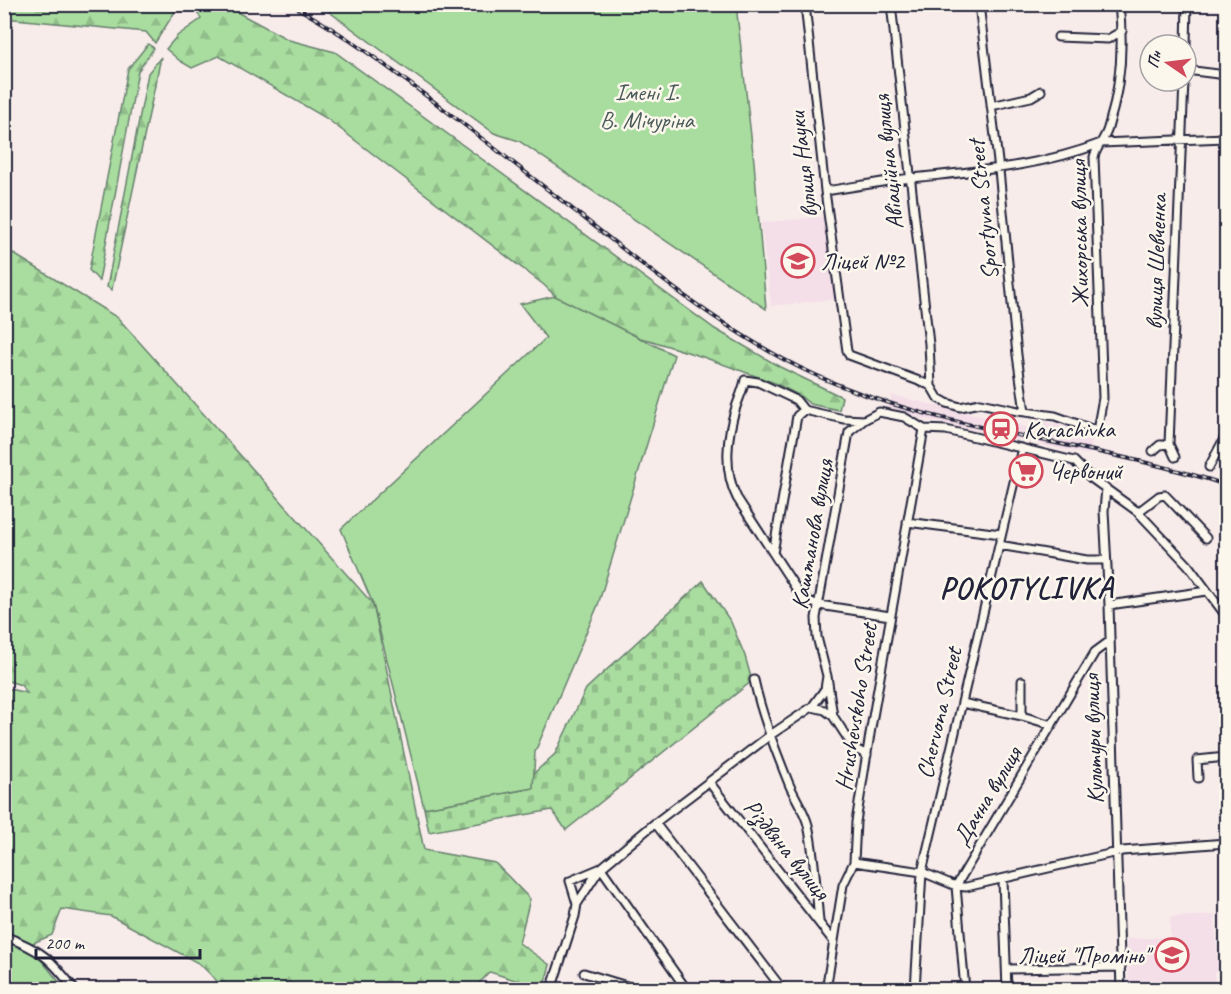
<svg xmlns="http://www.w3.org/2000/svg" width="1231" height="994" font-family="Caveat,sans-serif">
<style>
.built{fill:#f4dee8}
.forest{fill:url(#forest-firs);stroke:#66806d;stroke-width:1.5}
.cemetery{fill:url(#cemetery-stones);stroke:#66806d;stroke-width:1.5}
.garden{fill:#a9dd9f;stroke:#66806d;stroke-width:1.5}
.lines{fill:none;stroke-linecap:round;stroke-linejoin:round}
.minor-casing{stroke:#22223b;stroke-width:11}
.minor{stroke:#fbf7ec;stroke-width:7}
.rail-casing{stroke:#22223b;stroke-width:4}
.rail{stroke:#fbf7ec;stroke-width:1.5;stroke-dasharray:4.5;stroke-linecap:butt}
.labels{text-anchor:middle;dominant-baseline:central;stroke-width:5;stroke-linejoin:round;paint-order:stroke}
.park-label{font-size:24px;fill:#4a5a59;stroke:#fbf7ec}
.street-label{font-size:24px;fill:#22223b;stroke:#fbf7ec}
.poi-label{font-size:24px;fill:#22223b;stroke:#fbf7ec;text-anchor:start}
.district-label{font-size:30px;font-weight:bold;letter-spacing:1.5px;fill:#22223b;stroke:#fbf7ec}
</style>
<defs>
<pattern id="forest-firs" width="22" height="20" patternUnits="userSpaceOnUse" patternTransform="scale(1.5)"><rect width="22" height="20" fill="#a9dd9f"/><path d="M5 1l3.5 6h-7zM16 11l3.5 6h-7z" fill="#91bd8a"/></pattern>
<pattern id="cemetery-stones" width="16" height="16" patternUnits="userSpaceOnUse" patternTransform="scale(1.5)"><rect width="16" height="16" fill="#a9dd9f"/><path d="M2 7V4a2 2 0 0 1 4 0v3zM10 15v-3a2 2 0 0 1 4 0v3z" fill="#91bd8a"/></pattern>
</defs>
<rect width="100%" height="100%" fill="#f8ecea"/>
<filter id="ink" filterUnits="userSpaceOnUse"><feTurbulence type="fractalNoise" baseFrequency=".0167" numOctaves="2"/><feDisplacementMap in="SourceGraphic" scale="12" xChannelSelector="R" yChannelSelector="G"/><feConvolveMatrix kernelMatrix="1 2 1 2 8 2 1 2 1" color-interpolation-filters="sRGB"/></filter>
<g filter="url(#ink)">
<path class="built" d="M826,216l9,83 -64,7 -10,-83z
M892,395l142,34 3,-9 30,7 -1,7 26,7 -3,14 -167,-36 -34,-12z
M1215,915l3,56 -4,1 1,17h-86l-2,-50 43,-2v-20z"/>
<path class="forest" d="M222,4l67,36 46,12 380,277 65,38 62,30 -3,13 -29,-6 -10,-8 -25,-13 -72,-26 -51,-16 -68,-17 -40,-39 -218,-167 -107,-62 -27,12 -12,-7 -14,-12 11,-13 24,-17 -8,-14z
M167,5l11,2 -23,36 -9,-11 -141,-14v-13z
M148,44l6,4 -16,23 -39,210 -10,-11 39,-201z
M161,57l-49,232v1l-5,-3 41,-214z
M4,248l114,70 255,286 51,246 71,13 35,36 -11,44 31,22 -7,24 -53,-17 -17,17h-248l-25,-25 -89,-48 -49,-7 -10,26 -28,12 -19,-7v-252l22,5 -6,-8 -16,-5z"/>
<path class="cemetery" d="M703,581l28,41 14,34 7,25 -186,149 -14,-20 -123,22 -5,-24 109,-20v-14l22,-20 31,-65z"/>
<path class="garden" d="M320,5h416l18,157 12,147 -247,-168 -25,-8z
M555,296l119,59 -76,250 -63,147 -2,36 -109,20 -51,-204 -32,-75 205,-191 -26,-34z
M5,941l28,9 32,39 -60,1z"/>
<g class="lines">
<g class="minor-casing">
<path id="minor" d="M805,4l20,187 22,160 2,4 78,29 4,2 7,12 9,5 13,4 20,-4 38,8 37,5 42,15 6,-33 -9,-241c3,-11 11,-18 14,-29 13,-41 16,-81 11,-124
M891,4l38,340 2,42
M979,4l20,166 18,185 8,57
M1058,37l50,2 14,-8
M1186,45l1,-41
M1186,70l40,5
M991,106l40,-9 10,-6
M825,191c29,-4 58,-10 87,-13 64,-7 128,-11 189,-35l125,-5
M864,420l-15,12 -33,186 1,19 10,39 6,40 21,32 13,7
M1169,444l15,-363
M1169,444l6,13
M1153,451l7,-6 9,-1
M1209,467l17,-32
M1106,488l-2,23 5,94 12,385
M1138,512l21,-16 6,-1 41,43
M907,522l94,12
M999,545l88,15h19
M773,553l24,-137 7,-6
M1109,605l98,-14
M890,616l-71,-11 -16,-6 -66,-101c-14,-27 -10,-63 -1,-91 3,-9 7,-17 9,-27l13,2 38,18 8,10 40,9 20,1 15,-8 25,5 20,12 22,1 128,31 17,17 47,34 50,53 38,51
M754,680c8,36 21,69 35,104 6,14 15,26 19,41 7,31 8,65 11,96
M1022,681v35
M962,703l60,13 30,9
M812,707l13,3 8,6
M1198,778l-1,-18 29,-3
M709,782l125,160
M655,823l128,167
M854,862l68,10 34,14 10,1 156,-36 104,-8
M601,868l86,122
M1003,880l4,110
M577,904l22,-34
M4,936c38,14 47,23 71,54
M1007,969l114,-2
M584,973l56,17
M551,990l24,-74 2,-12 -7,-23 31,-13 54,-45 114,-87 43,-29 13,-18 2,-13
M826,990l17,-105 11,-23 2,-40 15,-94 53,-299
M915,990l7,-118 100,-424
M965,990l-9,-104 139,-234 15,-11"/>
</g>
<use href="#minor" class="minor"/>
<g class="rail-casing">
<path id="rail" d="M290,4c54,29 102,66 151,103 51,39 102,79 153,119 60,48 121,96 189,133 137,74 298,78 443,126"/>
</g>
<use href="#rail" class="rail"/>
</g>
</g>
<defs>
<g id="school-ring" transform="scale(1.725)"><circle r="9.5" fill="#fbf7ec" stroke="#d1495b" stroke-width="1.5"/><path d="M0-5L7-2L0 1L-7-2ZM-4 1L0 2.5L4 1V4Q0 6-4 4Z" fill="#d1495b"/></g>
<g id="station-ring" transform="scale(1.725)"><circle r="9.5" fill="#fbf7ec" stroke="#d1495b" stroke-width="1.5"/><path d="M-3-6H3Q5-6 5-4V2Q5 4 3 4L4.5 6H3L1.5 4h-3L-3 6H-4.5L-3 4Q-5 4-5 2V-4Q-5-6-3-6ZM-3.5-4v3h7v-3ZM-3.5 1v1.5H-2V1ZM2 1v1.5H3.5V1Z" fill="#d1495b"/></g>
<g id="supermarket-ring" transform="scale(1.725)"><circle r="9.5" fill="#fbf7ec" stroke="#d1495b" stroke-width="1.5"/><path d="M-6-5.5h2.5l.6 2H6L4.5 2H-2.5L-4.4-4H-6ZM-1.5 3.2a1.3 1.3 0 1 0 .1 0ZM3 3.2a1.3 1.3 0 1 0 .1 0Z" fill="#d1495b"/></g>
</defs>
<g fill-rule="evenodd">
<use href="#school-ring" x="798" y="261"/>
<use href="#station-ring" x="1001" y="429"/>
<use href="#supermarket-ring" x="1026" y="471"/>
<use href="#school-ring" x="1172" y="955"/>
</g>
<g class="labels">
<g class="park-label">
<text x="647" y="92">Імені І.<tspan x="647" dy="28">В. Мічуріна</tspan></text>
</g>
<g class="street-label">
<text transform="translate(888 162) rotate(-96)">Авіаційна вулиця</text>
<text transform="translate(803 165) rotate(-97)">вулиця Науки</text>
<text transform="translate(983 210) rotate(-96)">Sportyvna Street</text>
<text transform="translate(1079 234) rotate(-91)">Жихорська вулиця</text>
<text transform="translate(1156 262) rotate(-88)">вулиця Шевченка</text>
<text transform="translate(812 534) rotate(-80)">Каштанова вулиця</text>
<text transform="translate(856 707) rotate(-81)">Hrushevskoho Street</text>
<text transform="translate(939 713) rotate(-77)">Chervona Street</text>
<text transform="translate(1093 739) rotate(-92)">Культури вулиця</text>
<text transform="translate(987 796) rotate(-59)">Дачна вулиця</text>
<text transform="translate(787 849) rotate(51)">Різдвяна вулиця</text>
</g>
<g class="poi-label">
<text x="821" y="261">Ліцей №2</text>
<text x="1024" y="429">Karachivka</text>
<text x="1049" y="471">Червоний</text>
<text x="1149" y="955" text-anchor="end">Ліцей "Промінь"</text>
</g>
<g class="district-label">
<text x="1027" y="588">POKOTYLIVKA</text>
</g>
</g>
<rect width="1231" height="994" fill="none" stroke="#fbf7ec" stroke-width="24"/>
<rect x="12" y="12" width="1207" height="970" fill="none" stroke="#22223b" stroke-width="2" filter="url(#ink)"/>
<g transform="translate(1168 63) rotate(284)"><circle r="28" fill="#fbf7ec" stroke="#a4a2a5" stroke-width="1.5"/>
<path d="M0-4.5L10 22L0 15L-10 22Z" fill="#d1495b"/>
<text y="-9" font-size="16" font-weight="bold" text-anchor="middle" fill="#22223b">Пн</text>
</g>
<path d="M36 949v9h164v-9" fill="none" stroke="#22223b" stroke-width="3"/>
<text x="45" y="949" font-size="18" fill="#22223b" stroke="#fbf7ec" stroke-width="4.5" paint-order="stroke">200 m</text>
</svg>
